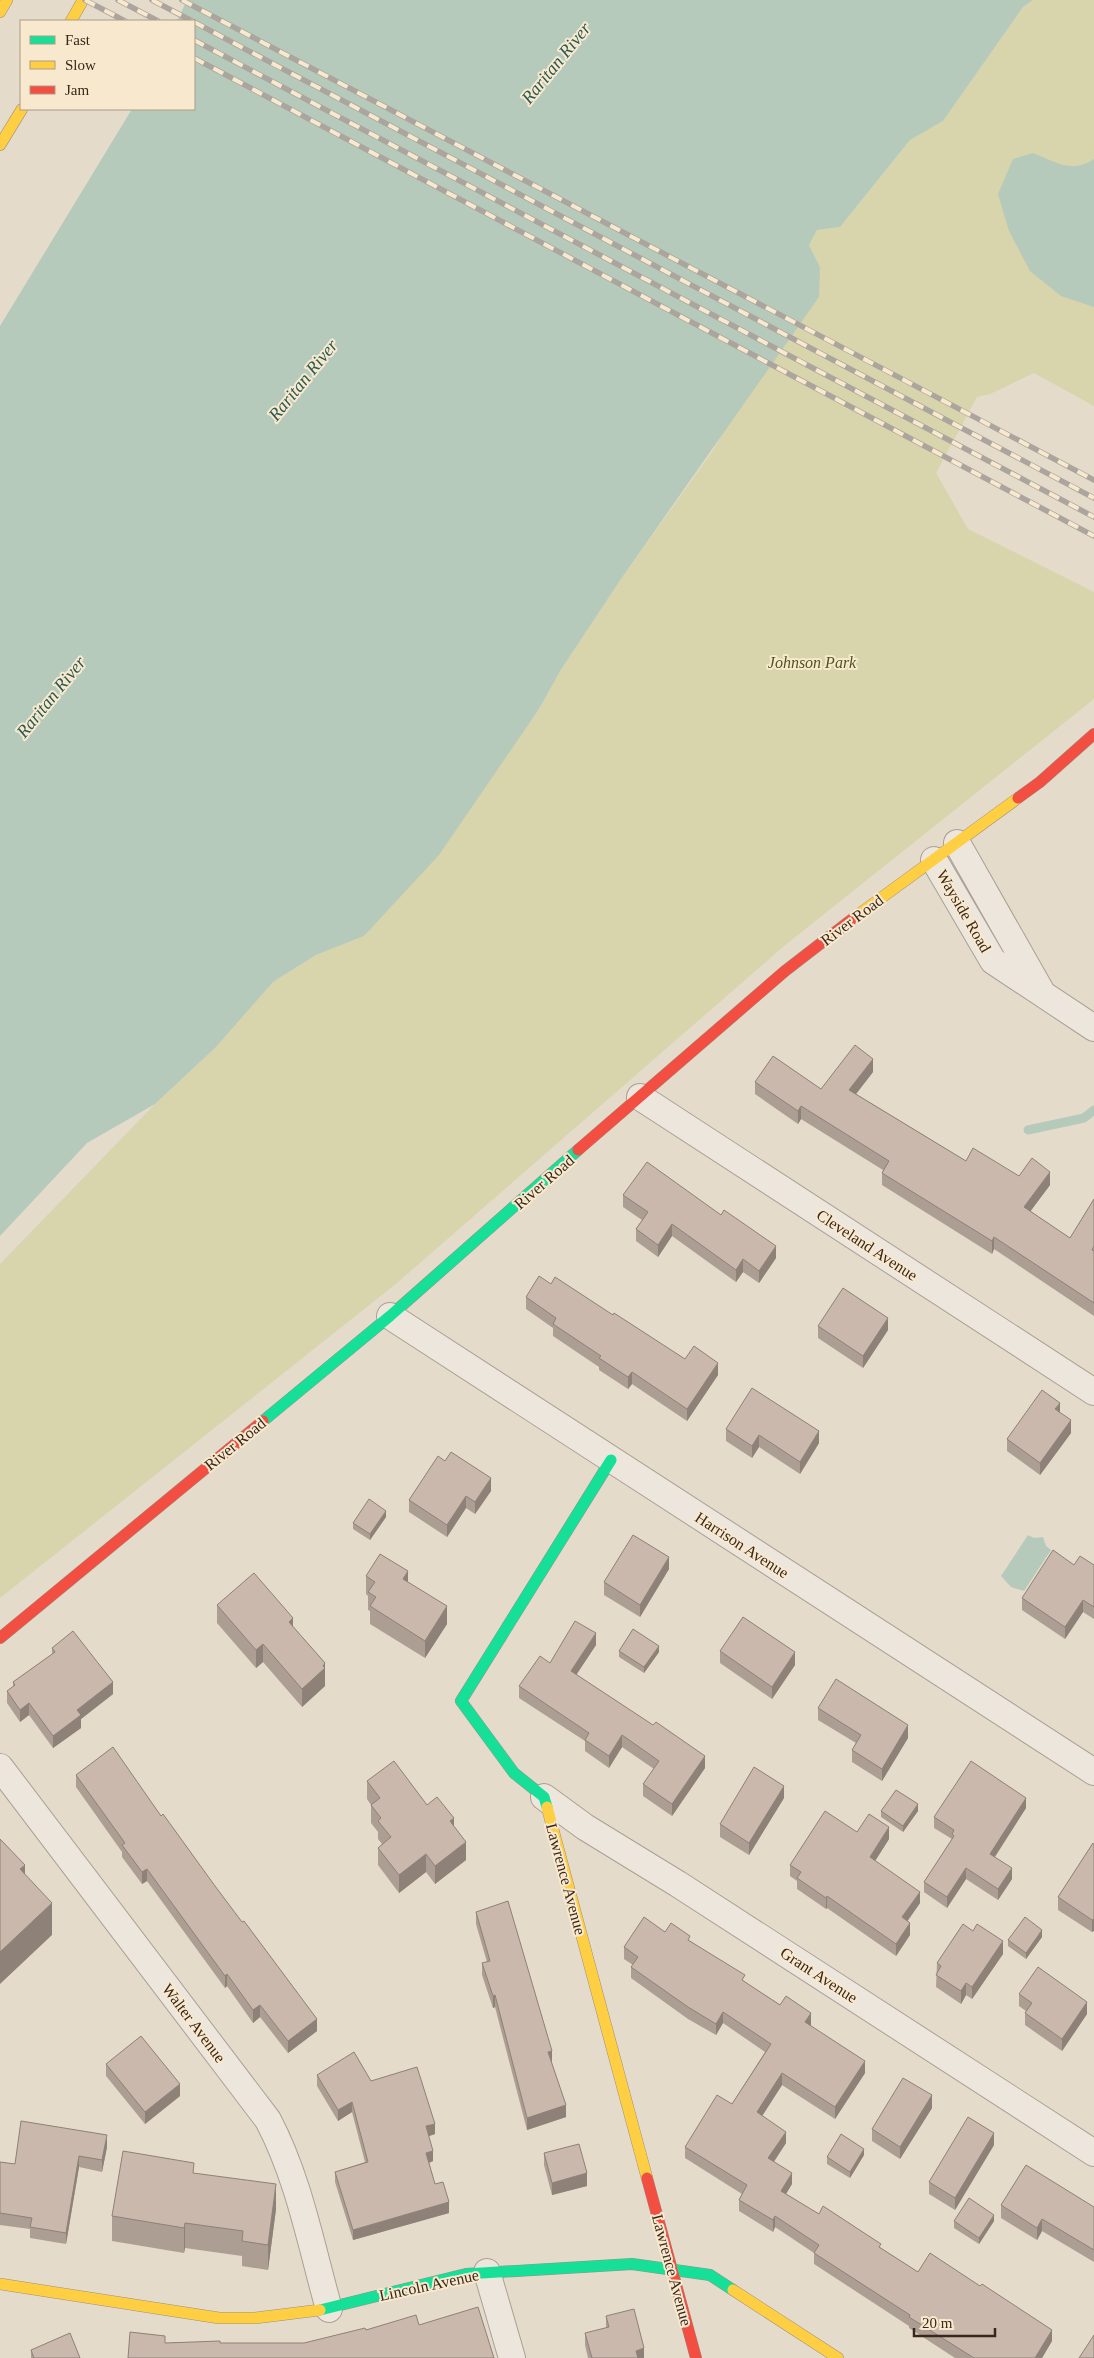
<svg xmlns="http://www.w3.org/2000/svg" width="1094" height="2358" font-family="'Times New Roman',serif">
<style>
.green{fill:#d8d4ab}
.water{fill:#b6cabc}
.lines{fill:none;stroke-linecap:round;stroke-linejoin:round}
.stream{stroke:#b6cabc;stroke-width:9}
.street-casing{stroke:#aaa094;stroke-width:28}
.fast-casing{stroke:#998f84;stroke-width:12}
.slow-casing{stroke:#998f84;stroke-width:12}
.jam-casing{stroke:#998f84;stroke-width:12}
.street{stroke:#ede6dc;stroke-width:26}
.fast{stroke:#16e098;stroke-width:11}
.slow{stroke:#ffcf43;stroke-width:11}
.jam{stroke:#f24e42;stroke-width:11}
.rail-casing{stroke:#aba59d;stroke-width:5.5}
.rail{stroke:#f8e9ce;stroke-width:4;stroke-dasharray:11;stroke-linecap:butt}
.wall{fill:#ad9e93}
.shaded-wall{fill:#8d8178}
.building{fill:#c9b8ab;stroke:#8d8178}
.labels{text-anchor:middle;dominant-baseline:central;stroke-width:4;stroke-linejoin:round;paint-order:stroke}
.park-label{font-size:16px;font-style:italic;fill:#4d5620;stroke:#f8e9ce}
.street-label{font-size:16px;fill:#39271b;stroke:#f8e9ce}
.water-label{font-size:18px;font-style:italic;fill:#295a53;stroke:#f8e9ce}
</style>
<rect width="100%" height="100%" fill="#e5dbca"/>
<path class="green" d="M1033,0h61v406l-60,-33 -44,21 -13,3 -41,76 32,56 126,63v107l-310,247 -387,337 -397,315v-334l155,-160 61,-57 57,-65 43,-27 48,-19 175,-227 23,-41 59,-89 91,-127 108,-185 -11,-22 8,-15 23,-3 70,-87 33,-19 80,-114z"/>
<path class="water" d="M187,0h846l-10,7 -80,114 -33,19 -70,87 -23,3 -8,15 11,22 -1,30 -198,282 -59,89 -23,41 -100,146 -75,81 -48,19 -43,27 -57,65 -61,57 -68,39 -87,93v-910l132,-217h62v-88h-17z
M1033,153c23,9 39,21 61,6v148l-33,-11 -31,-25 -21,-40 -11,-37 15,-35z
M1028,1535l6,3 9,-1 3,9 5,4 -27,41 -13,-4 -10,-11z"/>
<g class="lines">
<path class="stream" d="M1028,1130l56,-12 10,-8"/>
<g class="street-casing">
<path id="street" d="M957,843l84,148
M934,860l59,101 101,67
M640,1097l454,295
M390,1316l704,456
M0,1767l268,353c31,59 43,125 61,189
M544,1797l41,30 93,57 416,269
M487,2272l25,86"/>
</g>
<g class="fast-casing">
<path id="fast" d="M263,1421l127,-105 188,-166
M547,1807l-3,-10 -30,-24 -53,-72 150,-241
M320,2310l146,-36 166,-10 78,11 23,15"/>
</g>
<g class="slow-casing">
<path id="slow" d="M0,12l7,-12
M71,21l12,-21
M0,145l22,-36
M851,920l167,-122
M547,1807l100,371
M0,2284l219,34h36l65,-8
M733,2290l105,68"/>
</g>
<g class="jam-casing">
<path id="jam" d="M1018,798l22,-16 54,-48
M578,1150l207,-179 66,-51
M0,1638l263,-217
M647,2178l49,180"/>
</g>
<use href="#street" class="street"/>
<use href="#fast" class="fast"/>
<use href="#slow" class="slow"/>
<use href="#jam" class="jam"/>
<g class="rail-casing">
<path id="rail" d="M85,0l40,21
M118,0l40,21
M152,0l40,21
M182,0l912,480
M194,22l900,476
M194,40l900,477
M194,58l900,478"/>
</g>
<use href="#rail" class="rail"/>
</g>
<path class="wall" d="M873,1072l-17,22 110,67 84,24 -20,26 40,27 24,-39v117l-100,-67 -2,5 -110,-69v-12l1,-3 -82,-51 -3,5 -43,-30v-12l66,7z
M623,1195l153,63 -17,25 -16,-11 -7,10 -64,-46 -14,21 -22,-16v-12l6,-9 -19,-13z
M551,1284l62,31 72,44 33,16 -31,46 -55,-37 -4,5 -29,-19v-3l-46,-31v-8l-27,-19v-12z
M818,1326l70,4 -25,38 -45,-30z
M726,1429l93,14 -19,31 -41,-27 -7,11 -26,-17z
M1071,1433l-31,42 -33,-24v-12z
M491,1491l-16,23 -9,-6 -19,29 -38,-25v-12z
M386,1517l-16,23 -17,-11v-6z
M1074,1565h20v54l-11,-7 -18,27 -43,-29v-12z
M669,1569l-29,48 -36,-22v-13z
M366,1576l42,6 39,42 -22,34 -55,-34v-13l-2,-1v-14l-2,-2z
M217,1605l76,22 32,36v23l-23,21 -39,-45 -7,6 -39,-45z
M596,1645l-20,29 129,94 -33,48 -29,-20v-12l11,-15 -32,-22 -13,21 -24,-17v-10l-66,-43v-12l31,-23z
M52,1648l61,46 -32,25v9l-28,20 -24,-33 -9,7 -13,-19v-12l6,-4v-5l39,-28z
M619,1651l40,1 -15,21 -25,-16z
M720,1651l75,14 -23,34 -52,-36z
M818,1708l90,30 -26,43 -30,-19v-12l4,-7 -38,-23z
M76,1775l85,41 156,215 -29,22 -28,-36 -7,6 -26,-37 -2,2 -78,-107 -5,3 -20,-27v-5l-46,-65z
M367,1781l60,24 27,21 12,34 -31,24 -9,-12 -27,21 -21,-28v-17l4,-4 -4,-5v-7l-7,-9v-18l-4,-6z
M784,1798l-35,57 -29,-18v-13z
M1026,1808l-31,49 17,22 -14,21 -32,-21 -19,29 -23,-16v-10l28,-43 -18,-11v-11z
M881,1811h37l-15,21 -22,-15z
M857,1832l32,7 -14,22 45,42 -13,18 3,14 -14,21 -69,-48 -1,1 -29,-20v-8l-7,-5v-11z
M1093,1843l-1,89 -34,-22v-13z
M476,1912l76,151 14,54 -39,13 -32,-123 -2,1 -11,-33v-12l5,-1 -11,-38z
M973,1931l30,23 -31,45 -6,-4 -5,9 -25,-17 1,-24z
M665,1932l25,9 55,41 66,43v1l54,47 -30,46 -53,-34 -20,31 24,27 -12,19 18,22 -6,10 33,20 62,34 37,24 134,69 -10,17h-87l-46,-30v-2l-95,-62v-11l-39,-26 -2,5 -34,-21v-11l3,-6 -57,-36v-11l47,-43 33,-52 -42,-29 -7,12 -28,-16 -57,-41v-11l2,-2 -9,-6v-12z
M1042,1937l-16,22 -18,-13v-6z
M1019,1994l68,20 -25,37 -37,-26v-12l1,-2 -7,-5z
M106,2064l74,32 -35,28 -39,-48z
M317,2075l54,6 64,53 -6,2 4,25 -4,2 6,21 14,29 -96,27 -18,-58v-10l30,-10 -13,-50 -14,9 -21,-35z
M932,2108l-32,51 -28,-18v-12z
M994,2145l-39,65 -26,-16v-12z
M107,2147l-5,25 -23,-5 -13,77 -36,-6v-9l-30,-4v-63l15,2z
M544,2153l43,33 -35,9 -8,-30z
M864,2155l-14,23 -23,-14v-7z
M194,2173l82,36 -8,61 -26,-4v-10l-57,-8 -1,5 -72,-12v-25z
M1001,2205l93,2v55l-52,-31 -5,9 -36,-22z
M954,2221h40l-15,23 -25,-16z
M606,2316l38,42h-56l-3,-13v-12l21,-5z
M31,2350l49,8h-49z"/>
<path class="shaded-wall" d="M873,1059v13l-24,31v-13z
M801,1106v13l-3,5v-13z
M1050,1172v13l-26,35v-13z
M672,1224v12l-14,21v-12z
M994,1237v12l-2,5v-13z
M776,1246v12l-17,25v-12z
M743,1259v13l-7,10v-12z
M888,1318v12l-25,38v-12z
M718,1363v12l-31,46v-12z
M632,1372v12l-4,5v-12z
M1060,1403v12l-5,-6z
M1071,1420v13l-31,42v-12z
M819,1431v12l-19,31v-12z
M759,1435v12l-7,11v-12z
M491,1478v13l-16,23v-12z
M466,1496v12l-19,29v-12z
M386,1511v6l-16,23v-6z
M669,1557v12l-29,48v-12z
M408,1571v18l-5,-10z
M1083,1600v12l-18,27v-12z
M447,1606v18l-22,34v-17z
M293,1618v18l-4,-14z
M596,1633v12l-25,38v-12z
M263,1644v18l-7,6v-18z
M659,1646v6l-15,21v-6z
M795,1652v13l-23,34v-12z
M325,1663v23l-23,21v-18z
M113,1682v12l-32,25v9l-28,20v-12l24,-26z
M29,1703v12l-9,7v-12z
M908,1725v13l-26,43v-12z
M622,1735v12l-13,21v-12z
M705,1756v12l-33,48v-12z
M784,1786v12l-35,57v-12z
M1026,1798v10l-36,56v-10z
M918,1804v7l-15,21v-6z
M454,1818v18l-4,-15z
M889,1827v12l-19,30v-12z
M466,1842v18l-31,24v-18z
M426,1854v18l-27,21v-18z
M25,1865v32l-5,-28z
M966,1868v11l-19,29v-11z
M1012,1868v11l-14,21v-11z
M147,1869v12l-5,3v-12z
M920,1892v11l-18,26v-12z
M827,1896v12l-1,1v-11z
M52,1903v32l-52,49v-32z
M1094,1919v12l-2,1v-12z
M910,1923v12l-14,21v-12z
M1042,1930v7l-16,22v-6z
M1003,1941v13l-31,45v-12z
M227,1974v12l-2,2v-12z
M966,1983v12l-5,9v-13z
M495,1995v12l-2,1v-12z
M1087,2002v12l-25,37v-12z
M260,2005v12l-7,6v-13z
M723,2012v11l-7,12v-11z
M811,2013v12l-6,9v-12z
M317,2019v12l-29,22v-12z
M552,2051v12l-4,-11z
M865,2061v12l-30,46v-12z
M782,2073v12l-25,39v-12z
M180,2084v12l-35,28v-12z
M932,2095v13l-32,51v-12z
M352,2102v10l-14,9v-11z
M566,2105v12l-39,13v-12z
M435,2124v10l-9,3v-11z
M786,2132v11l-18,27v-12z
M994,2133v12l-39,65v-12z
M107,2135v12l-5,25v-12z
M864,2149v6l-14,23v-6z
M433,2151v10l-7,3v-11z
M79,2156v11l-13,77v-11z
M587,2173v13l-35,9v-12z
M792,2173v11l-11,18v-11z
M276,2184v25l-8,61v-25z
M449,2202v11l-96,27v-10z
M994,2215v6l-15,23v-6z
M775,2216v11l-2,5v-12z
M1042,2219v12l-5,9v-12z
M185,2223v25l-1,5v-25z
M1052,2330v11l-10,17h-7z
M644,2348v10h-8v-7z"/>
<path class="building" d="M855,1045l18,14 -24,31 117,71 7,-13 46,28 13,-18 18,14 -26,35 46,31 24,-39v47l-2,4 2,1v52l-100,-66 -2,4 -110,-68 7,-12 -88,-55 -3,5 -43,-29 18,-26 48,33z
M647,1162l74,53 3,-5 52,36 -17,25 -16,-12 -7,11 -64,-46 -14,21 -22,-16 12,-17 -25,-17z
M539,1276l12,8 4,-7 58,38 1,-2 71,46 9,-13 24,17 -31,46 -55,-37 -4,5 -29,-19 2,-2 -48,-32 3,-6 -30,-21z
M843,1288l45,30 -25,38 -45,-30z
M752,1388l67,43 -19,31 -41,-27 -7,11 -26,-17z
M1042,1390l18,13 -5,6 16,11 -31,43 -33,-24z
M451,1452l40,26 -16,24 -9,-6 -19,29 -38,-25 29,-44 7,5z
M369,1499l17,12 -16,23 -17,-11z
M633,1535l36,22 -29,48 -36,-23z
M1053,1550l21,15 6,-9 14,9v42l-11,-7 -18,27 -43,-29z
M380,1554l28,17 -5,8 44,27 -22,35 -55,-35 6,-9 -8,-5 7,-10 -9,-6z
M254,1573l39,45 -4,4 36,41 -2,3 2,2 -23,21 -39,-45 -7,6 -39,-45z
M743,1617l52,35 -23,35 -52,-36z
M575,1621l21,12 -25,38 82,54 3,-3 49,34 -33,48 -29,-20 16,-23 -37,-26 -13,21 -24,-16 4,-7 -70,-47 21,-30 10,7z
M633,1629l26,17 -15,21 -25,-16z
M73,1631l40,51 -36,28 4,5 -28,21 -24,-33 -9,7 -13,-19 8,-6 -2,-3 42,-30 -3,-4z
M836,1679l72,46 -26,44 -30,-19 9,-15 -43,-27z
M113,1747l48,69 2,-2 52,72 27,36 2,-1 73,98 -29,22 -28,-36 -7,5 -26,-36 -2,2 -78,-107 -5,3 -20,-27 3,-2 -49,-68z
M394,1761l33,44 10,-8 17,21 -4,3 16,21 -31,24 -9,-12 -27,21 -21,-27 13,-11 -13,-16 3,-3 -10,-13 9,-7 -13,-17z
M971,1761l55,37 -36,56 22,14 -14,21 -32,-21 -19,29 -23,-15 30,-46 -2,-2 2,-4 -20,-13z
M754,1767l30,19 -35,57 -29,-19z
M896,1790l22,14 -15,22 -22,-15z
M825,1811l32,21 12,-18 20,13 -19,30 50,35 -18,25 8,6 -14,21 -69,-48 -1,2 -29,-20 4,-6 -11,-7z
M0,1839l25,26 -5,4 32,34 -52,49z
M1093,1843l1,1v75l-2,1 -34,-23z
M508,1901l44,150 -4,1 18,53 -39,13 -32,-123 -2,1 -11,-33 8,-2 -14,-49z
M644,1917l21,15 6,-9 19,13 -2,4 57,35 -3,5 38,25 6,-9 25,17 -6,9 60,39 -30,46 -53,-34 -25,39 29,20 -18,26 24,15 -11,18 38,23 4,-8 58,38 -2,3 39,25 12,-19 50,33 2,-2 70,46 -17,28h-61l-65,-41 1,-2 -96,-62 5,-8 -44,-29 -2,4 -34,-20 8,-15 -62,-38 32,-52 15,9 39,-60 -48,-32 -7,12 -28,-17 -57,-40 7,-10 -14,-10z
M1025,1917l17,13 -16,23 -18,-13z
M963,1924l10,7 4,-7 26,17 -31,46 -6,-4 -5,8 -25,-16 5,-9 -4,-3z
M1038,1967l49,35 -25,37 -37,-26 7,-10 -13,-9z
M141,2036l39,48 -35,28 -39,-48z
M354,2052l17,29 46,-14 18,57 -9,2 7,25 -7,2 9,31 8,-2 6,20 -96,28 -18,-58 33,-10 -16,-60 -14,8 -21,-35z
M903,2078l29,17 -32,52 -28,-18z
M968,2117l26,16 -39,65 -26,-16z
M21,2121l86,14 -5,25 -23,-4 -13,77 -36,-6 2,-9 -32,-5v-51l15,2z
M841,2134l23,15 -14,23 -23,-15z
M579,2144l8,29 -35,10 -8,-30z
M123,2151l71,12 -1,10 83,11 -8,61 -26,-4 1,-10 -58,-8 -1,5 -72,-12z
M1026,2165l68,42v43l-52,-31 -5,9 -36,-23z
M969,2198l25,17 -15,23 -25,-17z
M478,2307l16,51h-366l2,-26 35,4v7l55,-2v2h84l61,-15 1,2 50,-15 3,10z
M634,2309l10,39 -8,3 2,7h-46l-7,-25 24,-6 -3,-11z
M70,2333l10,25h-46l-3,-8z
M1094,2335v23h-15z"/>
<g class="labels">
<g class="park-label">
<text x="812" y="662">Johnson Park</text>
</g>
<g class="street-label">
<text transform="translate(964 911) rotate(60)">Wayside Road</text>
<text transform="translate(852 920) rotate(-37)">River Road</text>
<text transform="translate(544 1182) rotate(-41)">River Road</text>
<text transform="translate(867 1245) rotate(33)">Cleveland Avenue</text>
<text transform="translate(235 1444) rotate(-39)">River Road</text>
<text transform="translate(742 1545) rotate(33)">Harrison Avenue</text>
<text transform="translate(566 1879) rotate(75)">Lawrence Avenue</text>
<text transform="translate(819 1975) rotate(33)">Grant Avenue</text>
<text transform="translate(194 2023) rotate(53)">Walter Avenue</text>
<text transform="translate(672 2270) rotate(75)">Lawrence Avenue</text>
<text transform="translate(429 2285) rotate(-12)">Lincoln Avenue</text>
</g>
<g class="water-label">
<text transform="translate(556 63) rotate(-51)">Raritan River</text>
<text transform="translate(303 380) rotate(-51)">Raritan River</text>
<text transform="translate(51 697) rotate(-51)">Raritan River</text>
</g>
</g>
<rect x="20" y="20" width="175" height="90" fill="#f8e9ce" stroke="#ac9b86"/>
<rect x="30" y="36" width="25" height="8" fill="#16e098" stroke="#ac9b86"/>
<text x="65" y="45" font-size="15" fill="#39271b">Fast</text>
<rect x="30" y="61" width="25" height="8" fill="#ffcf43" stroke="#ac9b86"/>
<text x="65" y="70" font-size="15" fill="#39271b">Slow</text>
<rect x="30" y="86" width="25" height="8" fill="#f24e42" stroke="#ac9b86"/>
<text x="65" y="95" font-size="15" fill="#39271b">Jam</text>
<path d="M914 2328v8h81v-8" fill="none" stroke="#39271b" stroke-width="2.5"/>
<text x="922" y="2328" font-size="15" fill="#39271b" stroke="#f8e9ce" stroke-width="4" paint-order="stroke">20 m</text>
</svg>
